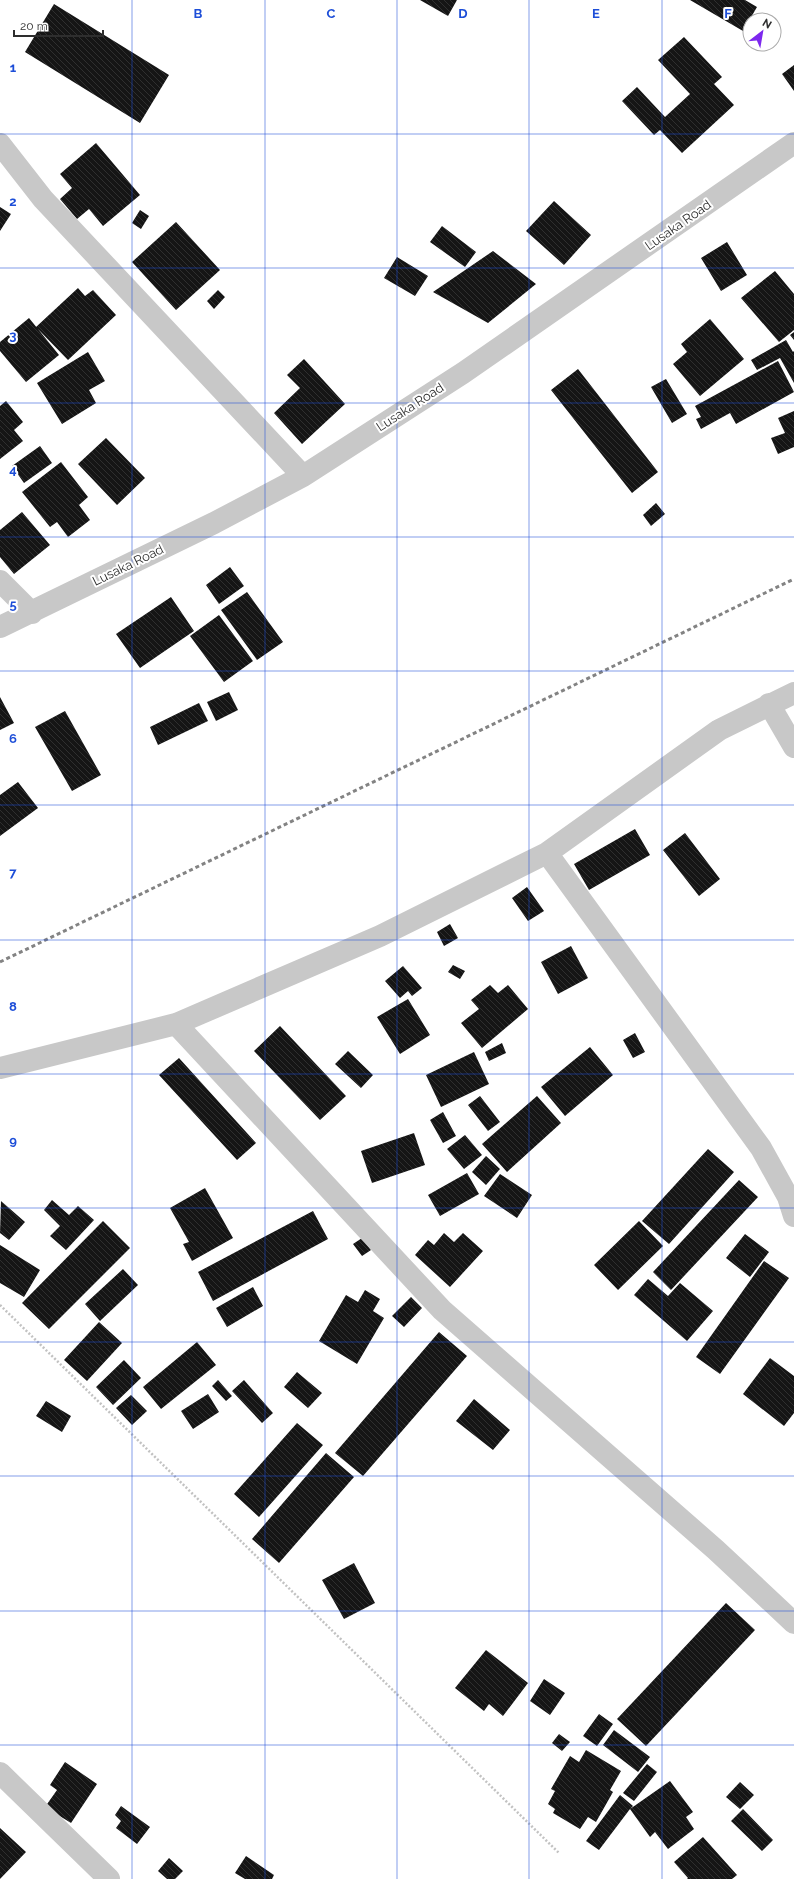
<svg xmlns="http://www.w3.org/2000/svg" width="794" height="1879" font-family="Raleway,sans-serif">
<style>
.building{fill:url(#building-back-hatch)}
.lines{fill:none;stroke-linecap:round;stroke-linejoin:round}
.path{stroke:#c2c2c2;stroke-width:2.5;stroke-dasharray:2 2;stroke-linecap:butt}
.minor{stroke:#c8c8c8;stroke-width:22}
.rail{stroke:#838383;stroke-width:3;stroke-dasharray:4 3;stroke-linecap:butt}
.grid{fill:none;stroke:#1d4ed8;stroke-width:1;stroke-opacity:0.55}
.labels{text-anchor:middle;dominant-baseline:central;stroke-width:4;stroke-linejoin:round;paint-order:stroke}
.street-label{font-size:13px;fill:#2e2e2e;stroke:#fff}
.grid-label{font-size:13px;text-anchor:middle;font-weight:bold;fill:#1d4ed8;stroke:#fff;stroke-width:4;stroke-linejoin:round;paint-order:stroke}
</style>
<defs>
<pattern id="building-back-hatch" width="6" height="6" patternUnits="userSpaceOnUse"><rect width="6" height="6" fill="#151515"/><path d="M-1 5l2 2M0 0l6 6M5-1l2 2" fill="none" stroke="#2f2f2f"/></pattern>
</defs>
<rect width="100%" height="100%" fill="#fff"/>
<path class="building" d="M420,0h37l-9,16z
M690,0h55l12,7 -14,24z
M54,4l115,71 -29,48 -115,-71z
M684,37l38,40 -8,7 20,21 -52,48 -22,-23 -6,5 -32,-34 15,-14 28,30 25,-23 -32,-34z
M794,65v26l-12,-17z
M96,143l44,52 -37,31 -14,-17 -12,10 -17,-20 12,-11 -12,-14z
M554,201l37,34 -27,30 -38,-34z
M0,207l11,7 -11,17z
M140,210l9,6 -8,13 -9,-6z
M176,222l44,48 -44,40 -44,-48z
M442,226l34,26 -11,15 -35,-25z
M727,242l20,33 -26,16 -20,-33z
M493,251l43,33 -48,39 -55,-31z
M397,257l31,19 -13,20 -31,-18z
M775,271l19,23v36l-15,12 -38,-44z
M78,288l7,8 8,-6 23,25 -48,45 -32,-33z
M218,290l7,7 -11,12 -7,-8z
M29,318l30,37 -33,27 -26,-31v-9z
M710,319l34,40 -44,37 -27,-32 14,-12 -6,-8z
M794,332v8l-4,-5z
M786,340l7,12 1,-1v32l-14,-25 -23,12 -6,-10z
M88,352l17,29 -16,9 7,13 -34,21 -25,-41z
M304,359l41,45 -43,40 -28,-31 26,-25 -13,-13z
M778,361l16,31 -58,32 -6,-11 -29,16 -5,-10 5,-2 -6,-11z
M578,369l80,103 -26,21 -81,-103z
M666,379l21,35 -15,9 -21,-36z
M6,401l17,21 -9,8 9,11 -23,18v-53z
M794,411v36l-16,7 -7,-16 14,-5 -7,-15z
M106,438l39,40 -28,27 -39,-41z
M40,446l12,17 -28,20 -12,-17z
M61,462l27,35 -9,8 11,15 -22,17 -11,-15 -7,5 -28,-35z
M656,503l9,11 -14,12 -8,-11z
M22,512l28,33 -36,29 -14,-17v-27z
M230,567l14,19 -25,18 -13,-19z
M247,592l36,50 -26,18 -36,-50z
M171,597l23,34 -54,37 -24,-34z
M219,615l34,46 -29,21 -34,-46z
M229,692l9,18 -22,11 -9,-19z
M0,697l14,26 -14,7z
M199,703l9,18 -50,24 -8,-18z
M65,711l36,64 -29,16 -37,-64z
M18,782l20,26 -38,28v-41z
M635,829l15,26 -61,35 -15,-26z
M685,833l35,46 -21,17 -36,-46z
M527,887l17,24 -16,10 -16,-23z
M450,924l8,14 -14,8 -7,-14z
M571,946l17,32 -30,16 -17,-32z
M453,965l12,6 -5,8 -12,-7z
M403,966l19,22 -10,8 -4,-5 -8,7 -15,-17z
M490,985l8,8 10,-8 20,24 -46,39 -21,-25 18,-14 -8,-9z
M408,999l22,36 -30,19 -23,-37z
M280,1026l66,70 -26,24 -66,-69z
M635,1033l10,19 -12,6 -10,-18z
M502,1043l4,10 -17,8 -4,-9z
M590,1047l23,28 -48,41 -24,-29z
M348,1051l25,24 -12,13 -26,-24z
M474,1052l15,32 -48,23 -15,-32z
M179,1058l77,85 -19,17 -78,-85z
M480,1096l20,26 -12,9 -20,-26z
M537,1096l24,27 -54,49 -25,-28z
M443,1112l13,24 -13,7 -13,-23z
M414,1133l11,32 -53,18 -11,-32z
M465,1135l17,20 -18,14 -17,-20z
M708,1149l26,23 -65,72 -27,-23z
M486,1156l14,13 -14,16 -14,-13z
M467,1173l12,21 -39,22 -12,-21z
M500,1174l32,21 -15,23 -33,-22z
M739,1180l19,17 -87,93 -18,-18z
M205,1188l28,50 -41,23 -9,-17 6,-2 -19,-34z
M52,1200l17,15 9,-9 16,14 -28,30 -16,-14 10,-10 -16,-16z
M1,1201l24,21 -16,18 -9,-7z
M313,1211l15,28 -115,62 -15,-29z
M103,1221l27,27 -81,81 -27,-26z
M639,1221l24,25 -45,44 -24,-25z
M444,1233l10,9 9,-9 20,18 -33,36 -35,-32 13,-15 6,5z
M745,1234l24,18 -19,25 -24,-19z
M362,1238l9,12 -9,6 -9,-12z
M0,1245l40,25 -16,27 -24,-14z
M764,1261l25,17 -69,96 -24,-17z
M123,1269l15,16 -38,36 -15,-17z
M648,1279l20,17 12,-13 33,28 -26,30 -53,-46z
M253,1287l10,19 -36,21 -11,-19z
M365,1290l15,9 -7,12 11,7 -27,46 -38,-23 27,-46 12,7z
M411,1297l11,11 -18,19 -12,-11z
M99,1322l23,21 -35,38 -23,-21z
M439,1332l28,24 -104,120 -28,-23z
M197,1342l19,23 -55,44 -18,-22z
M770,1358l24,18v37l-10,13 -41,-32z
M124,1360l17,18 -28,27 -17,-18z
M297,1372l25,21 -14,15 -24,-21z
M218,1380l14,16 -6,5 -14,-15z
M244,1380l29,33 -11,10 -30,-32z
M208,1394l11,18 -26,17 -12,-18z
M131,1395l16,16 -15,14 -16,-17z
M474,1399l36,31 -17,20 -37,-29z
M46,1401l25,15 -9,16 -26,-16z
M297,1423l26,22 -64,72 -25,-23z
M326,1453l28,24 -75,86 -27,-24z
M354,1563l21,40 -31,16 -22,-39z
M726,1603l29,27 -109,116 -29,-27z
M486,1650l42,33 -25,33 -14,-12 -5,7 -29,-23z
M544,1679l21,14 -15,22 -20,-14z
M599,1714l14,10 -16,22 -14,-10z
M614,1730l36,27 -12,15 -35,-27z
M559,1734l11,8 -8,9 -10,-8z
M586,1750l35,21 -11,19 3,2 -17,30 -8,-5 -8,12 -27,-16 2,-4 -7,-5 7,-13 -4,-2 19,-33 9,6z
M65,1762l32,22 -26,39 -26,-16 12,-17 -7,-5z
M647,1764l10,8 -23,29 -11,-8z
M670,1781l23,31 -7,5 8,12 -26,20 -13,-17 -5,5 -20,-28 -31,41 -13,-9 34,-46 13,11 -3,3z
M740,1782l14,13 -14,14 -14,-12z
M121,1806l29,21 -13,17 -21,-16 5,-7 -6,-6z
M743,1809l30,31 -11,11 -31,-30z
M0,1828l26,24 -26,27z
M703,1837l34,38 -5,4h-45l1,-1 -14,-16z
M246,1856l28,19 -2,4h-27l-10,-6z
M169,1858l14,13 -8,8h-8l-9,-8z"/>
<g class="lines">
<path class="path" d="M0,1305l559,548"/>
<path class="minor" d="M0,144l43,55 260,277
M0,581l32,32
M0,627l214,-104 89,-47 160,-103 331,-230
M769,704l25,43
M547,853l214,295 27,49 6,19
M176,1024l266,286 274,240 78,73
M0,1068l176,-44 204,-88 167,-83 172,-123 75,-37
M0,1773l109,106"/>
<path class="rail" d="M0,962l794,-383"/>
</g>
<path class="grid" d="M132,0v1879M265,0v1879M397,0v1879M529,0v1879M662,0v1879M0,134h794M0,268h794M0,403h794M0,537h794M0,671h794M0,805h794M0,940h794M0,1074h794M0,1208h794M0,1342h794M0,1476h794M0,1611h794M0,1745h794"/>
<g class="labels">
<g class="street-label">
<text transform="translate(678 225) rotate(-35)">Lusaka Road</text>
<text transform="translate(410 407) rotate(-33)">Lusaka Road</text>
<text transform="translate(128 565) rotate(-26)">Lusaka Road</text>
</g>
</g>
<g class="grid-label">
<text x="198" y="18">B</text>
<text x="331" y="18">C</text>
<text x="463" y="18">D</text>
<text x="596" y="18">E</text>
<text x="728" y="18">F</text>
<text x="13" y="72">1</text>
<text x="13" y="206">2</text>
<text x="13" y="340">3</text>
<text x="13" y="474">4</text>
<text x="13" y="609">5</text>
<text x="13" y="743">6</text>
<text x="13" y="877">7</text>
<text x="13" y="1011">8</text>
<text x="13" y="1145">9</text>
</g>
<g transform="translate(762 32) rotate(31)"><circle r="19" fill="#ffffff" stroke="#ababab"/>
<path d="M0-3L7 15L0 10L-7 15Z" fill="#7d28ee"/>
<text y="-6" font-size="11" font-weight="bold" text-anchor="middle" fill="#2e2e2e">N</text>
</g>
<path d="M14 30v6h89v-6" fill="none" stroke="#2e2e2e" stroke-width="2"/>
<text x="20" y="30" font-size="12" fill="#2e2e2e" stroke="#ffffff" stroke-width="3" paint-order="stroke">20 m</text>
</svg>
